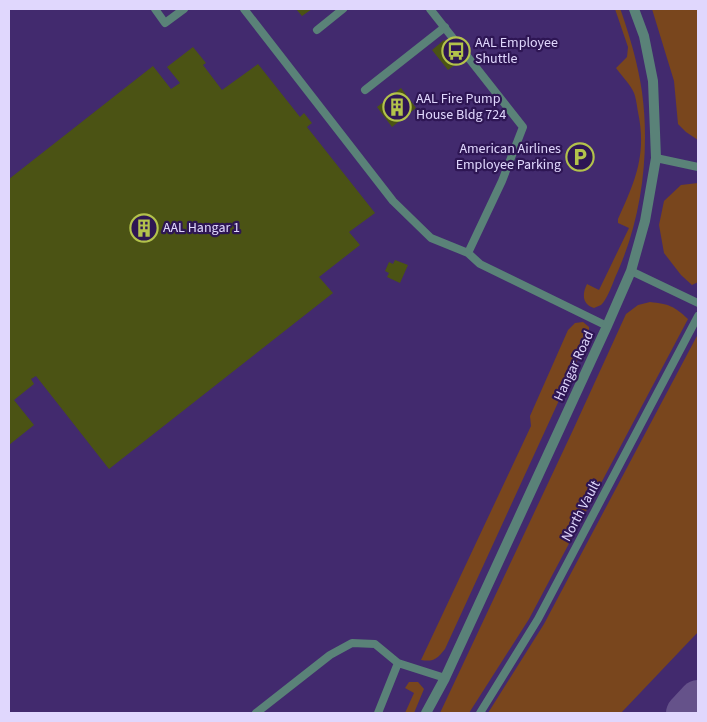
<svg xmlns="http://www.w3.org/2000/svg" width="707" height="722" font-family="'Source Sans 3',sans-serif">
<style>
.built{fill:#422a6e}
.green{fill:#79461d}
.lines{fill:none;stroke-linecap:round;stroke-linejoin:round}
.taxiway{stroke:#65528a;stroke-width:38}
.building{fill:#4b5314}
.lane{stroke:#5a8278;stroke-width:8}
.street{stroke:#5a8278;stroke-width:10}
.labels{text-anchor:middle;dominant-baseline:central;stroke-width:4.5;stroke-linejoin:round;paint-order:stroke}
.poi-label{font-size:14px;fill:#e0d7fd;stroke:#2e1654;text-anchor:start}
.street-label{font-size:14px;fill:#e0d7fd;stroke:#2e1654}
</style>
<rect width="100%" height="100%" fill="#37215f"/>
<path class="built" d="M9,9h689v704h-689z"/>
<path class="green" d="M615,9h5l1,2c9,26 17,53 21,81 8,59 0,124 -24,179 -4,8 -10,28 -17,34 -2,1 -5,2 -7,3 -12,-4 -12,-14 -7,-24l12,6 30,-62 -11,-5v-4c17,-38 29,-64 20,-107 -1,-6 -2,-14 -4,-19 -3,-8 -13,-18 -18,-25l11,-11 1,-10z
M652,9h46v131l-12,-8 -8,-8 -4,-43z
M698,183v99l-6,3 -11,-10 -17,-22 -5,-28 5,-24 17,-16z
M650,302c19,2 24,4 38,17l-159,300 -60,94h-29l133,-283 53,-116 12,-9z
M583,322l6,5v8l-144,314c-8,10 -11,13 -24,11l110,-234 -1,-10 38,-86 7,-7z
M698,334v298l-77,81h-133l56,-89z
M409,682h9l6,7 -10,24h-9l9,-20 -9,-5z"/>
<g class="lines">
<path class="taxiway" d="M685,713l13,-14"/>
</g>
<path class="building" d="M296,9h16l-10,7z
M444,40l16,21 -12,9 -16,-20z
M193,47l13,16 -3,2 19,25 36,-26 42,53 4,-4 8,10 -5,4 68,86 -26,19 11,13 -41,32 14,16 -224,176 -73,-93 -5,3 3,5 -20,16 20,25 -25,20v-266l144,-113 18,23 9,-6 -13,-16z
M401,88l15,20 -24,19 -15,-20z
M395,260l13,5 -8,18 -13,-6 2,-4 -4,-2 4,-9 4,2z"/>
<g class="lines">
<path class="lane" d="M155,9l10,14 19,-14
M244,9l149,192 38,37 37,15 12,11 127,62
M430,9l93,118 -21,54 -34,72
M317,30l26,-21
M365,90l80,-63
M656,158l42,9
M631,271l67,32
M256,713l74,-58 22,-12 23,1 23,19 47,15
M378,713l20,-50
M480,713l58,-94 160,-303"/>
<path class="street" d="M426,713l19,-35 162,-352 24,-55 14,-50 11,-63 -3,-77 -9,-45 -10,-27"/>
</g>
<defs>
<g id="bus-ring" transform="scale(1.4375)"><circle r="9.5" fill="#2e1654" stroke="#b3c24b" stroke-width="1.5"/><path d="M-5-6H5V4H4V6H2V4H-2V6H-4V4H-5ZM-3.5-4V0h7V-4ZM-3.5 1.2v1.5H-2V1.2ZM2 1.2v1.5H3.5V1.2Z" fill="#b3c24b"/></g>
<g id="building-ring" transform="scale(1.4375)"><circle r="9.5" fill="#2e1654" stroke="#b3c24b" stroke-width="1.5"/><path d="M-4-6H4V6H1V3H-1V6H-4ZM-2.5-4.3h1.7v1.8h-1.7ZM.8-4.3h1.7v1.8H.8ZM-2.5-1h1.7V.8h-1.7ZM.8-1h1.7V.8H.8Z" fill="#b3c24b"/></g>
<g id="parking-ring" transform="scale(1.4375)"><circle r="9.5" fill="#2e1654" stroke="#b3c24b" stroke-width="1.5"/><path d="M-3.5-5.5H1a3.5 3.5 0 0 1 0 7H-1V5.5H-3.5ZM-1-3.4V-.6H.8a1.4 1.4 0 0 0 0-2.8Z" fill="#b3c24b"/></g>
</defs>
<g fill-rule="evenodd">
<use href="#bus-ring" x="456" y="51"/>
<use href="#building-ring" x="397" y="107"/>
<use href="#parking-ring" x="580" y="157"/>
<use href="#building-ring" x="144" y="228"/>
</g>
<g class="labels">
<g class="poi-label">
<text x="475" y="43">AAL Employee<tspan x="475" dy="16">Shuttle</tspan></text>
<text x="416" y="99">AAL Fire Pump<tspan x="416" dy="16">House Bldg 724</tspan></text>
<text x="561" y="149" text-anchor="end">American Airlines<tspan x="561" dy="16">Employee Parking</tspan></text>
<text x="163" y="228">AAL Hangar 1</text>
</g>
<g class="street-label">
<text transform="translate(574 366) rotate(-65)">Hangar Road</text>
<text transform="translate(581 511) rotate(-62)">North Vault</text>
</g>
</g>
<rect width="707" height="722" fill="none" stroke="#e0d7fd" stroke-width="20"/>
</svg>
